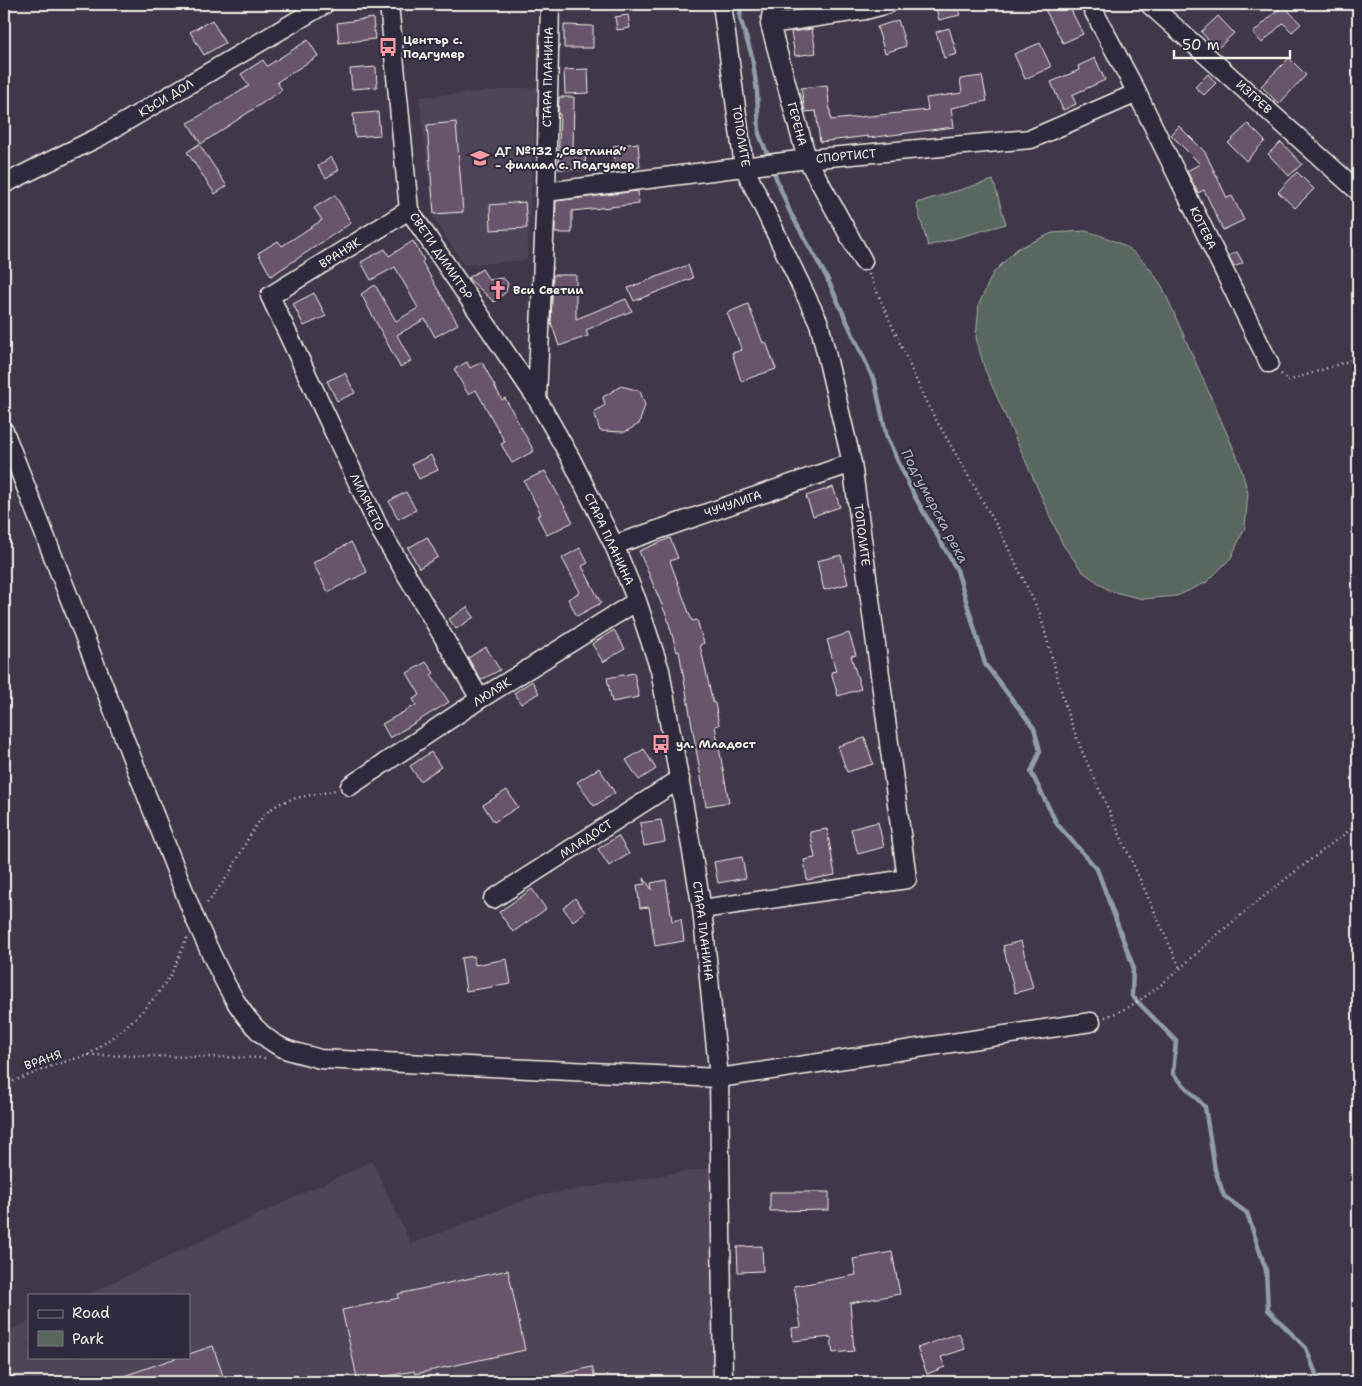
<svg xmlns="http://www.w3.org/2000/svg" width="1362" height="1386" font-family="'Shantell Sans',sans-serif">
<style>
.built{fill:#4f4458}
.green{fill:#58675e;stroke:#a6aca3}
.lines{fill:none;stroke-linecap:round;stroke-linejoin:round}
.stream{stroke:#909ea5;stroke-width:4.5}
.building{fill:#67546c;stroke:#f4f1e8}
.minor-casing{stroke:#f4f1e8;stroke-width:21}
.path{stroke:#f4f1e8;stroke-width:2.5;stroke-dasharray:1 4;stroke-linecap:butt}
.minor{stroke:#2f2a3d;stroke-width:18}
.labels{text-anchor:middle;dominant-baseline:central;stroke-width:4;stroke-linejoin:round;paint-order:stroke}
.poi-label{font-size:12px;font-weight:bold;fill:#f4f1e8;stroke:#2f2a3d;text-anchor:start}
.street-label{font-size:12px;fill:#f4f1e8;stroke:#2f2a3d}
.water-label{font-size:14px;font-style:italic;fill:#b2b9bb;stroke:#2f2a3d}
</style>
<rect width="100%" height="100%" fill="#40374b"/>
<filter id="ink" filterUnits="userSpaceOnUse"><feTurbulence type="fractalNoise" baseFrequency=".02" numOctaves="2"/><feDisplacementMap in="SourceGraphic" scale="10" xChannelSelector="R" yChannelSelector="G"/><feConvolveMatrix kernelMatrix="1 2 1 2 8 2 1 2 1" color-interpolation-filters="sRGB"/></filter>
<g filter="url(#ink)">
<path class="built" d="M537,87l-10,173 -63,5 -30,-47 -15,-121z
M372,1161l39,83 125,-48 185,-30 2,216h-719v-49l25,-12v36h160v-62h-103z"/>
<path class="green" d="M993,180l13,44 -78,22 -12,-43z
M1086,231c40,12 53,20 76,55l77,175 9,32 -3,34 -14,31 -24,24 -30,14 -34,3 -33,-8 -27,-19 -20,-27 -78,-175 -9,-32 3,-34 14,-31 24,-24 35,-16z"/>
<g class="lines">
<path class="stream" d="M741,4l-1,14 12,38 5,35 2,43 11,27
M772,168l18,44 37,66 48,105 12,55 28,59 42,73 28,94 49,64 6,23 -9,21 26,52 40,45 36,97 -1,30 44,45 -3,33 32,33 10,63 9,26 23,17 19,57 2,40 38,38 13,34"/>
</g>
<path class="building" d="M935,4h22l3,11 -21,5z
M1042,4h26l15,30 -20,9z
M1283,5l18,19 -9,8 -9,-9 -21,20 -9,-10z
M628,15l2,13 -13,2 -2,-13z
M1218,16l16,17 -17,16 -16,-17z
M373,18l2,21 -36,4 -2,-20z
M212,20l13,23 -21,12 -14,-23z
M898,20l8,26 -21,7 -8,-26z
M564,25l29,1v22h-29z
M949,28l8,26 -13,4 -8,-26z
M812,29l4,24 -21,3 -4,-24z
M308,40l10,16 -41,26 5,8 -81,54 -13,-21 61,-37 -8,-12 22,-14 4,6z
M1040,43l11,24 -26,12 -11,-25z
M1095,58l10,22 -33,15 4,9 -13,6 -12,-28 28,-12 -1,-4z
M1289,58l17,17 -27,29 -18,-18z
M376,67l1,20 -25,2 -2,-20z
M588,69l1,24 -24,1 -1,-24z
M1208,74l8,9 -12,12 -9,-8z
M982,76l5,25 -36,7 3,19 -86,11v-2l-48,6 -4,-31 -11,1 -4,-24 26,-3 4,35 97,-10 -2,-12 36,-5 -2,-14z
M559,97h15l-1,52 13,1 -1,20 -27,-1 2,-55h-2z
M378,112l2,23 -25,2 -2,-23z
M456,122l7,90 -29,2 -7,-89z
M1248,124l17,17 -19,20 -18,-18z
M1179,126l26,26 22,46 5,-2 12,24 -21,10 -19,-40 -6,3 -11,-22 13,-7 -29,-29z
M1281,142l21,22 -13,12 -21,-22z
M638,143l2,24 -24,2 -3,-23z
M199,144l28,42 -12,8 -28,-42z
M331,157l8,13 -13,8 -8,-12z
M1297,172l17,17 -19,19 -17,-16z
M638,191l1,13 -67,7v22h-17l1,-32z
M335,195l16,28 -80,53 -13,-23 20,-12 4,5 40,-26 -8,-12z
M525,202l2,26 -36,2 -1,-25z
M413,241l11,19 -2,2 36,62 -23,13 -10,-18 -28,16 14,26 -11,6 -39,-73 14,-9 21,36 22,-13 -23,-41 -24,13 -10,-18 24,-13 4,7z
M1237,252l6,11 -9,4 -6,-11z
M688,265l5,13 -59,23 -6,-13z
M482,269l7,11 14,-2 5,5 -2,9 -12,10 -26,-24z
M553,275h23v44l50,-20 6,12 -46,19 2,6 -29,10 -8,-24z
M314,293l12,23 -22,10 -11,-22z
M748,304l15,39 3,-1 10,27 -35,12 -9,-28 10,-3 -15,-37z
M467,362l3,6 12,-6 20,38 3,-2 29,53 -22,12 -11,-19 4,-2 -29,-52 -8,4 -14,-25z
M345,373l10,20 -18,8 -10,-20z
M621,386l19,5 5,14 -6,19 -14,8 -25,-1 -6,-19 11,-7 -2,-8z
M431,455l7,15 -19,9 -7,-15z
M545,471l28,51 -26,13 -10,-19 4,-2 -17,-33z
M833,487l7,20 -27,9 -7,-20z
M406,492l10,18 -18,9 -9,-18z
M427,537l11,20 -19,11 -11,-20z
M670,538l8,20 -8,3 22,60 5,-1 7,23 -4,2 13,58h2l4,22 -4,1 14,76 -23,4 -27,-155 -2,1 -10,-35 -28,-66z
M351,542l16,30 -39,20 -15,-29z
M580,548l8,15 -6,3 19,37 -24,13 -9,-17 12,-7 -18,-34z
M841,555l7,29 -24,6 -7,-29z
M467,607l7,10 -18,12 -7,-10z
M614,630l11,19 -22,13 -11,-18z
M849,633l7,22 -5,1 10,33 -23,7 -7,-24 5,-1 -9,-31z
M486,647l14,23 -19,10 -13,-22z
M426,662l8,11 -3,2 18,27 -59,36 -8,-14 34,-19 -3,-6 7,-4 -13,-22z
M634,673l5,24 -27,5 -5,-24z
M532,681l7,12 -18,11 -7,-11z
M865,738l8,26 -26,8 -9,-26z
M644,749l12,20 -17,11 -13,-20z
M431,752l10,15 -21,14 -10,-15z
M599,768l16,25 -21,13 -17,-24z
M507,790l11,17 -24,15 -11,-17z
M661,820l4,22 -21,4 -4,-23z
M878,822l6,25 -26,7 -7,-25z
M827,829l8,46 -28,5 -3,-20 11,-2 -5,-26z
M618,836l11,18 -20,12 -11,-17z
M742,857l4,21 -28,5 -4,-21z
M644,878l8,12 -1,-7 15,-3 6,41 9,-2 3,22 -29,5 -6,-39 -9,1 -3,-23 8,-1z
M532,889l14,20 -33,23 -14,-20z
M575,898l10,14 -12,9 -10,-13z
M1021,941l12,47 -18,5 -12,-47z
M474,956l1,9 32,-6 4,25 -45,7 -5,-33z
M770,1192h59v18l-59,1z
M762,1246l1,25 -25,1 -1,-25z
M892,1252l8,42 -50,9 4,48 -21,2 -2,-16 -38,4 -1,-13 9,-1 -7,-41 62,-11 -3,-16z
M508,1270l17,80 -110,24 -1,-3 -56,11 -16,-72 57,-12 -1,-4z
M959,1333l6,16 -24,8 4,10 -18,7 -10,-26z
M213,1346l12,36h-113v-2l67,-23h10v-3z
M592,1367l4,15h-47v-5z"/>
<g class="lines">
<g class="minor-casing">
<path id="minor" d="M389,4l20,206 128,189 34,60 43,86 23,56 23,69 42,239 17,169 4,304
M773,4l-3,20 37,135 56,102
M1090,4l47,89 132,270
M1149,4l209,187
M770,24l95,-14 23,-6
M4,184l97,-48 224,-132
M546,192l261,-33 224,-20 106,-46
M409,210l-139,86 110,234 100,169
M537,399l9,-207 4,-188
M4,431l191,488c20,41 44,110 88,129 11,5 25,7 37,11l399,19 372,-56
M614,545l238,-82
M350,786l130,-87 157,-98
M493,899l187,-120
M702,909l205,-30 -55,-416 -33,-140 -75,-156 -22,-163"/>
</g>
<path class="path" d="M869,274l58,130 74,129 39,81 27,98 15,39 98,217
M1281,374l7,7 70,-23
M207,903c8,-10 16,-20 23,-31 14,-22 24,-55 49,-68 18,-9 38,-8 56,-14
M1105,1017c46,-15 81,-56 118,-87 44,-37 89,-72 135,-106
M88,1055c33,-23 62,-46 83,-81 6,-11 10,-25 16,-36
M4,1085l50,-20 34,-10 178,3"/>
<use href="#minor" class="minor"/>
</g>
</g>
<defs>
<g id="bus-bare" transform="scale(1.5)"><path d="M-5-6H5V4H4V6H2V4H-2V6H-4V4H-5ZM-3.5-4V0h7V-4ZM-3.5 1.2v1.5H-2V1.2ZM2 1.2v1.5H3.5V1.2Z" fill="#ff9aa2" stroke="#2f2a3d" stroke-width="2.5" paint-order="stroke"/></g>
<g id="school-bare" transform="scale(1.5)"><path d="M0-5L7-2L0 1L-7-2ZM-4 1L0 2.5L4 1V4Q0 6-4 4Z" fill="#ff9aa2" stroke="#2f2a3d" stroke-width="2.5" paint-order="stroke"/></g>
<g id="church-bare" transform="scale(1.5)"><path d="M-1.2-6h2.4v3.5h3.3v2.4h-3.3V6h-2.4V-.1h-3.3v-2.4h3.3Z" fill="#ff9aa2" stroke="#2f2a3d" stroke-width="2.5" paint-order="stroke"/></g>
</defs>
<g fill-rule="evenodd">
<use href="#bus-bare" x="388" y="47"/>
<use href="#school-bare" x="480" y="158"/>
<use href="#church-bare" x="498" y="290"/>
<use href="#bus-bare" x="661" y="744"/>
</g>
<g class="labels">
<g class="poi-label">
<text x="403" y="40">Център с.<tspan x="403" dy="14">Подгумер</tspan></text>
<text x="495" y="151">ДГ №132 „Светлина“<tspan x="495" dy="14">- филиал с. Подгумер</tspan></text>
<text x="513" y="290">Вси Светии</text>
<text x="676" y="744">ул. Младост</text>
</g>
<g class="street-label">
<text transform="translate(548 77) rotate(-89)">СТАРА ПЛАНИНА</text>
<text transform="translate(1254 97) rotate(42)">ИЗГРЕВ</text>
<text transform="translate(166 98) rotate(-31)">КЪСИ ДОЛ</text>
<text transform="translate(797 124) rotate(75)">ГЕРЕНА</text>
<text transform="translate(741 136) rotate(81)">ТОПОЛИТЕ</text>
<text transform="translate(846 156) rotate(-5)">СПОРТИСТ</text>
<text transform="translate(1203 228) rotate(64)">КОТЕВА</text>
<text transform="translate(340 253) rotate(-32)">ВРАНЯК</text>
<text transform="translate(441 256) rotate(56)">СВЕТИ ДИМИТЪР</text>
<text transform="translate(367 502) rotate(64)">ЛИЛЯЧЕТО</text>
<text transform="translate(733 504) rotate(-19)">ЧУЧУЛИГА</text>
<text transform="translate(862 535) rotate(83)">ТОПОЛИТЕ</text>
<text transform="translate(609 539) rotate(65)">СТАРА ПЛАНИНА</text>
<text transform="translate(492 692) rotate(-32)">ЛЮЛЯК</text>
<text transform="translate(586 839) rotate(-33)">МЛАДОСТ</text>
<text transform="translate(703 931) rotate(83)">СТАРА ПЛАНИНА</text>
<text transform="translate(43 1060) rotate(-19)">ВРАНЯ</text>
</g>
<g class="water-label">
<text transform="translate(935 506) rotate(62)">Подгумерска река</text>
</g>
</g>
<rect width="1362" height="1386" fill="none" stroke="#2f2a3d" stroke-width="20"/>
<rect x="10" y="10" width="1342" height="1366" fill="none" stroke="#f4f1e8" stroke-width="2" filter="url(#ink)"/>
<rect x="28" y="1294" width="162" height="65" fill="#2f2a3d" stroke="#7e7a81"/>
<rect x="38" y="1310" width="25" height="8" fill="#2f2a3d" stroke="#7e7a81"/>
<text x="72" y="1318" font-size="15" fill="#f4f1e8">Road</text>
<rect x="38" y="1331" width="25" height="15" fill="#58675e" stroke="#7e7a81"/>
<text x="72" y="1344" font-size="15" fill="#f4f1e8">Park</text>
<path d="M1174 50v8h116v-8" fill="none" stroke="#f4f1e8" stroke-width="2.5"/>
<text x="1182" y="50" font-size="15" fill="#f4f1e8" stroke="#2f2a3d" stroke-width="4" paint-order="stroke">50 m</text>
</svg>
